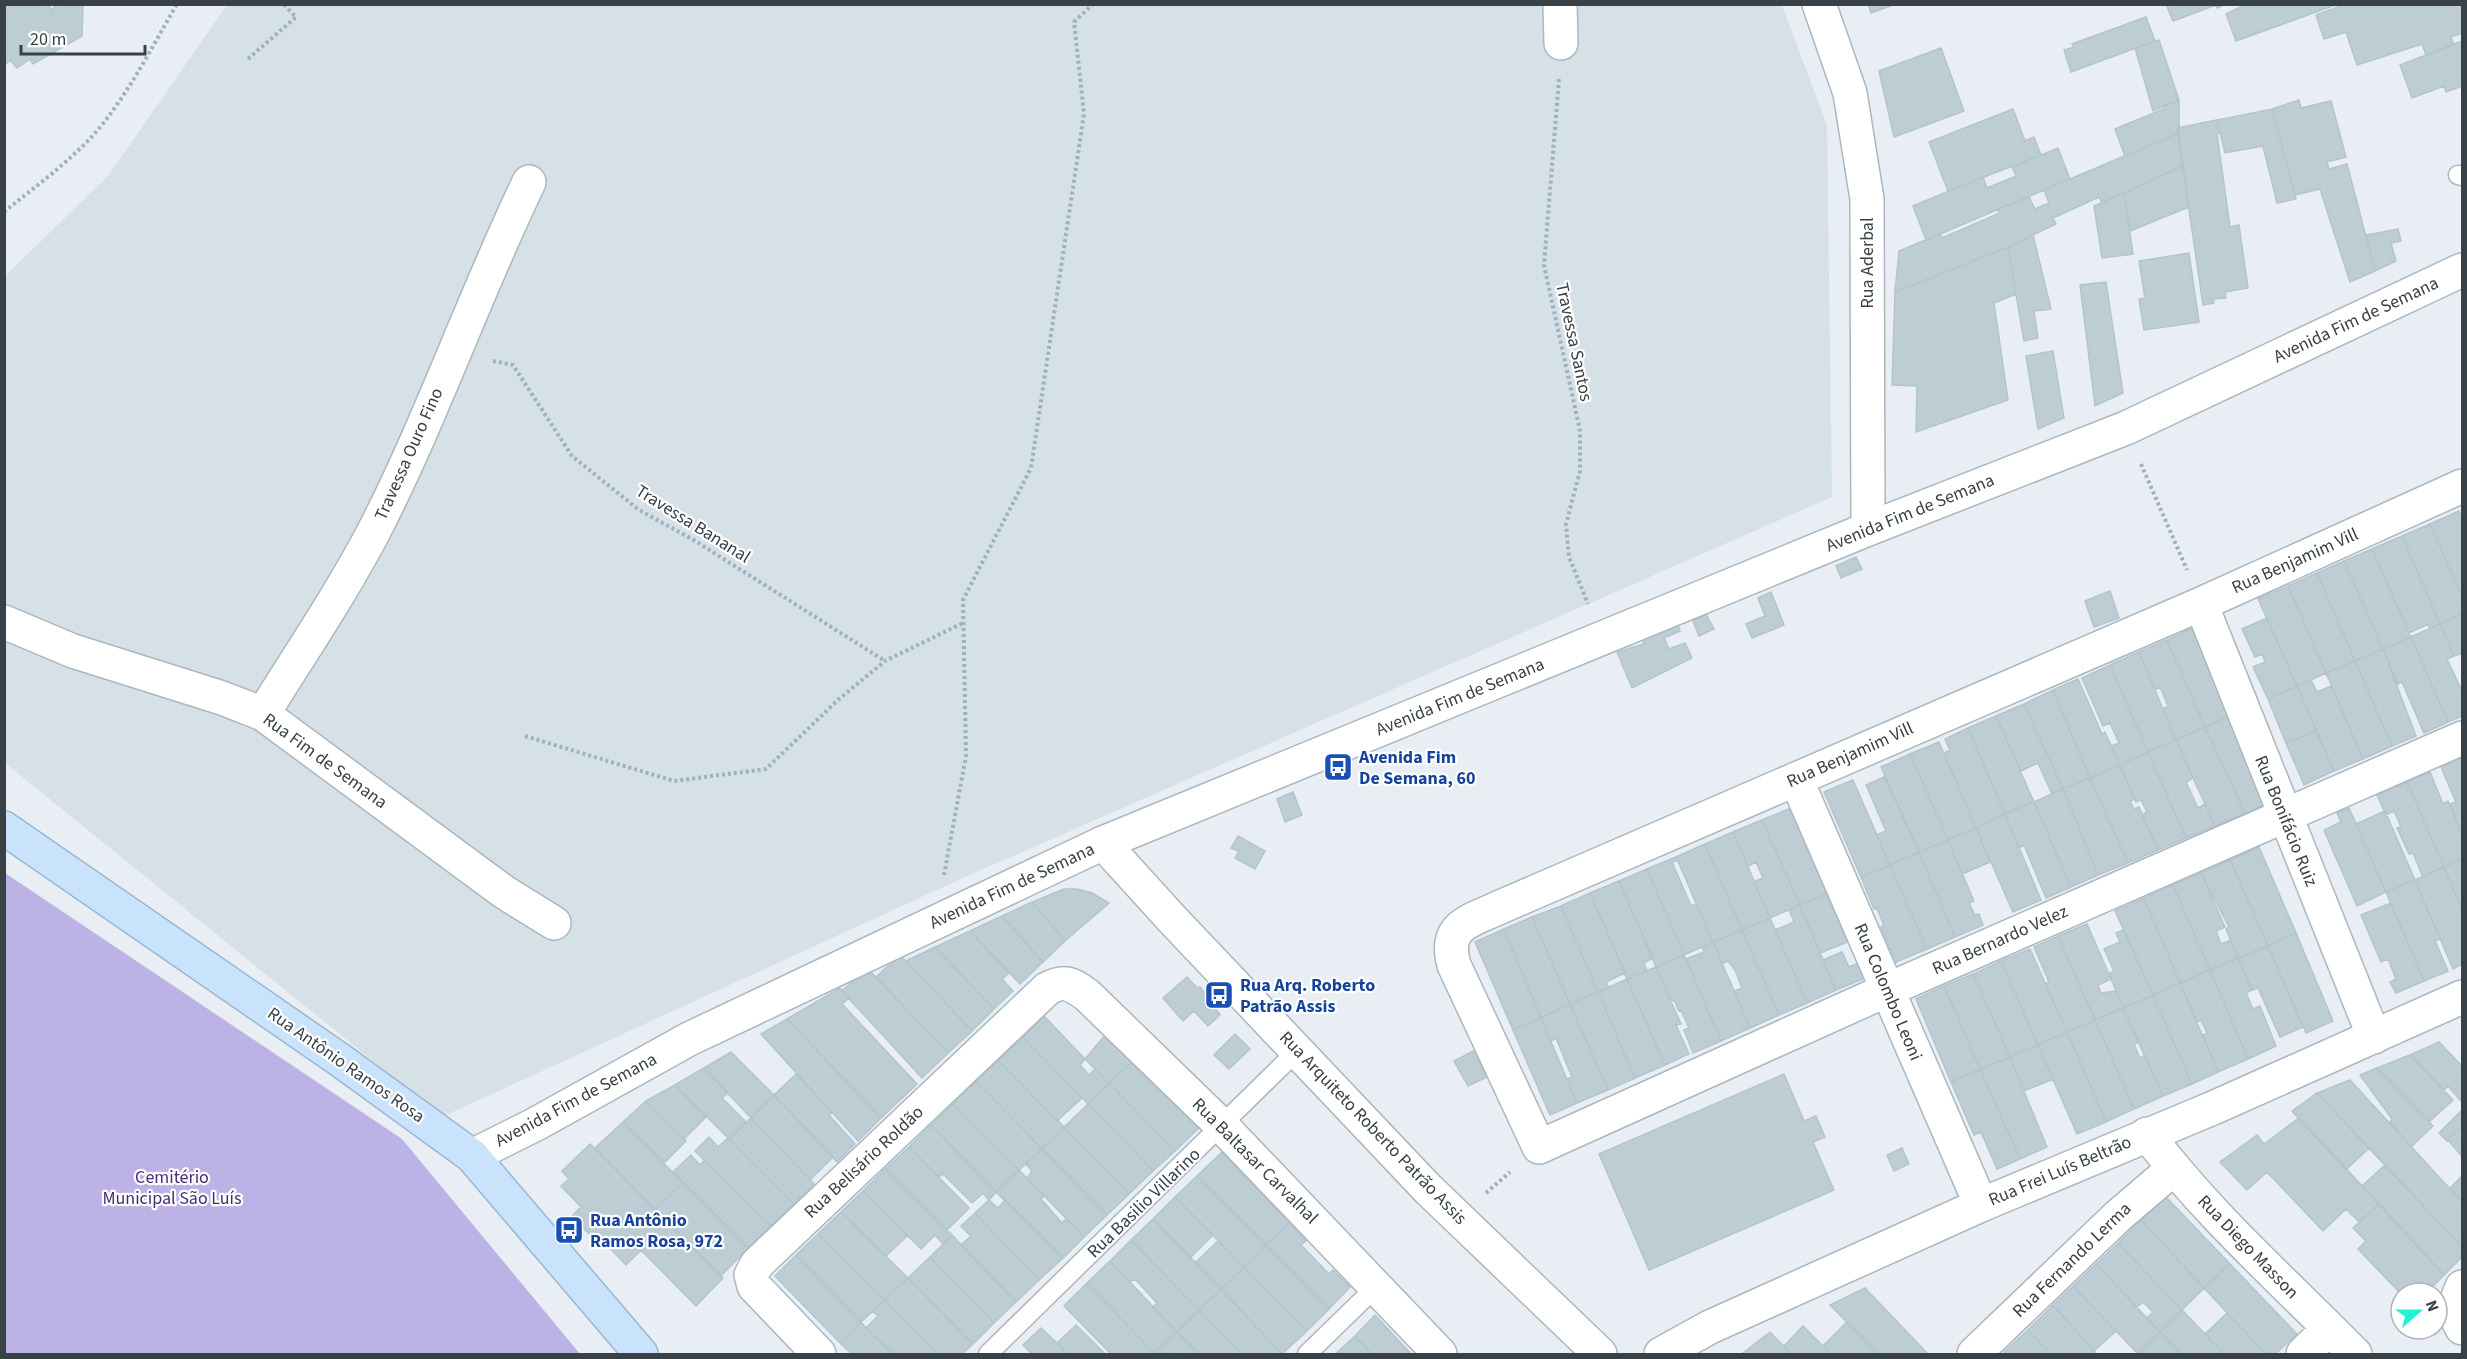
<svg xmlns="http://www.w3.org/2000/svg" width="2467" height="1359" font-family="'Source Sans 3',sans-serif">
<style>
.residential{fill:#d6e0e7}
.green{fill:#bcb2e6}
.building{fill:#becdd4;stroke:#b1c5cf;stroke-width:1.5}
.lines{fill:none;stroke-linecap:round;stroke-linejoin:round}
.service-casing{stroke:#abb7be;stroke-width:21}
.minor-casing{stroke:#abb7be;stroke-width:36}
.tertiary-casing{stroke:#abb7be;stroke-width:36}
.secondary-casing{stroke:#99b7d1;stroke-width:36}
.path{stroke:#9db2bf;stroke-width:4;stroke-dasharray:3 3;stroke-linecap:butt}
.service{stroke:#fff;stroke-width:18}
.minor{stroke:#fff;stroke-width:33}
.tertiary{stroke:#fff;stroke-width:33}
.secondary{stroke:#c9e3fc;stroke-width:33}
.labels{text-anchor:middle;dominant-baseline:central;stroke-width:4.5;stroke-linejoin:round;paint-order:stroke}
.street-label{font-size:18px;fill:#374146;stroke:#fff}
.transit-label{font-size:18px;font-weight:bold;fill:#164399;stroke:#fff;text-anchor:start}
.park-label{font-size:18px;fill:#462c76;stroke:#fff}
</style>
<rect width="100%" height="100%" fill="#e8eef3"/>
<path class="residential" d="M227,5h1555l45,120 5,372 -867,380 -523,240 -437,-354v-487l103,-100z"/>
<path class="green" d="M5,873l397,266 178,215h-575z"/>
<path class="building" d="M4,4h43l5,6 5,-6h26l-1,32 -49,28 -3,-5 -13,9 -7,-8 -6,6z
M1868,4h28l-25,9z
M2166,4h60l-9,4 -1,-3 -43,16z
M2247,4h91l-102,37 -10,-27z
M2346,4h116v29l-11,4 3,8 -28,10 -4,-11 -65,21 -11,-33 -22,7 -8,-24z
M2146,17l9,24 -84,31 -7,-22 10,-3 -2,-3z
M2159,40l20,60 -26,11 -18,-63z
M2462,41v45l-16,6 -2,-6 -32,12 -12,-33z
M1941,48l23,63 -70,26 -15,-66z
M2179,100v33l-54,23 -10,-27 49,-20 -1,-3z
M2299,100l2,8 30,-7 15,56 -19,5 2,7 18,-5 28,107 -25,11 -30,-93 -25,6 -23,-86z
M2013,109l12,32 9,-4 7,18 -93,36 -19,-49z
M2272,109l24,90 -19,4 -14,-57 -38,7 -8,-33z
M2217,120l3,13 -3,1 13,93 9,-2 9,63 -23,4 1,6 -13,1 1,4 -11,2 -26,-177z
M2179,133l4,33 -81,37 -3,-6 -46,21 3,6 -48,23 -113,45 4,-41 41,-17 2,4 58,-25 -2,-4 31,-12 6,12 14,-6 -5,-13z
M2058,148l12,31 -144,61 -13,-34 70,-29 4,11 29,-12 -4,-9z
M2183,166l6,41 -59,24 -6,-38z
M2124,193l9,61 -31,4 -8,-52z
M2398,229l3,12 -10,2 5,18 -21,10 -9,-36z
M2033,235l18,74 -17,2 4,27 -14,3 -16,-94z
M2008,247l8,47 -22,9 14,97 -92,32 1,-46 -25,-1 3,-93z
M2189,253l10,69 -55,8 -5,-31 6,-1 -6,-37z
M2106,282l17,111 -28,13 -15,-121z
M2053,351l11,67 -26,11 -12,-73z
M2459,511l3,9v77l-32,-73z
M2430,524l32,73v17l-22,10 -38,-88z
M2402,536l38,88 -10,4 -2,-4 -19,9 -37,-84z
M2372,549l39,88 -28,12 -39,-88z
M1856,557l6,12 -21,9 -5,-12z
M2344,561l39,88 -28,12 -38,-88z
M2317,573l38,88 -29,12 -38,-87z
M2288,586l38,87 -29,13 -39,-87z
M2110,591l9,27 -25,9 -9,-26z
M1771,592l13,33 -32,13 -6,-14 19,-8 -7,-18z
M1706,614l8,15 -15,7 -6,-15z
M2462,614v39l-8,3 -14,-32z
M2267,618l30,68 -29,13 -15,-32 12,-5 -3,-8 -7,3 -13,-28z
M2440,624l14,32 -7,3 15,32v25l-14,6 -37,-85z
M1678,625l2,6 -16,7 5,11 16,-6 7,15 -60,30 -15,-36 27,-8 -1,-4z
M2194,627l38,88 -27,12 -38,-87z
M2411,637l37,85 -24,11 -22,-51 -4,2 -15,-35z
M2167,640l38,87 -29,13 -13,-31 5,-3 -8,-19 -5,3 -16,-38z
M2383,649l33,87 -24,10 -37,-85z
M2139,652l37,88 -28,12 -38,-87z
M2355,661l37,85 -29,13 -37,-86z
M2110,665l38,87 -28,13 -9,-19 8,-3 -9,-20 -7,3 -21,-48z
M2078,679l24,55 3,-2 15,33 -30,13 -37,-88z
M2311,680l6,12 14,-6 32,73 -29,12 -37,-85z
M2297,686l19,45 -30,12 -18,-44z
M2053,690l37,88 -27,11 -39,-85z
M2024,704l39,85 -11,5 -14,-31 -17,8 -25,-55z
M2232,715l39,87 -26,11 -40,-86z
M1996,716l38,86 -29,12 -37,-86z
M2205,727l40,86 -30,13 -39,-86z
M1968,728l37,86 -29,14 -32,-75 6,-3 -5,-11z
M2316,731l18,40 -30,14 -18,-42z
M2176,740l17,38 -7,4 12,26 7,-4 10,22 -29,12 -38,-86z
M1939,742l37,86 -28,12 -38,-86z
M2148,752l38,86 -28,12 -16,-35 5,-3 -6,-12 -5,2 -16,-37z
M1910,754l38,86 -29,12 -38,-85z
M2462,758v76l-12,-30 6,-2 -15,-35z
M2120,765l15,34 -5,2 4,8 5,-2 19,43 -30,13 -38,-85z
M2430,772l13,32 5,-3 14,33v25l-18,8 -37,-85z
M1884,777l35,75 -29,13 -13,-30 9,-4 -20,-46z
M2090,778l38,85 -30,12 -35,-86z
M1853,780l37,85 -29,12 -37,-85z
M2407,782l37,85 -21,10 -10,-24 -4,1 -12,-26 4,-1 -7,-16 -8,4 -9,-20z
M2063,789l35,86 -27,12 -37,-85z
M1293,792l9,23 -17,7 -8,-23z
M2034,802l37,85 -25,11 -22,-53 -5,3 -14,-34z
M1791,808l37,85 -28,12 -38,-85z
M2349,808l37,84 -29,14 -33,-76 17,-8 -4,-9z
M2385,811l30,69 -29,12 -30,-68z
M2005,814l36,86 -28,12 -37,-84z
M1762,820l38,85 -30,13 -16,-36 9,-4 -7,-16 -8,4 -15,-34z
M1976,828l14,34 -28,12 -14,-34z
M1733,832l37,86 -28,12 -37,-86z
M1238,836l27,15 -10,18 -20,-11 4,-7 -8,-3z
M1948,840l26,61 -5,2 6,12 4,-1 4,11 -28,12 -36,-85z
M1705,844l37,86 -29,12 -37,-85z
M2259,847l37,86 -28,13 -38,-86z
M1919,852l36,85 -28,12 -37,-84z
M1676,857l2,3 -6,2 19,44 5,-2 17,38 -29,13 -37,-86z
M2462,859v51l-18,-43z
M2230,860l38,86 -30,12 -12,-29 3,-2 -28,-54z
M1890,865l37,84 -31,13 -15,-35 3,-1 -7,-18 -3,1 -13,-32z
M2444,867l18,43v54l-9,5 -38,-89z
M1647,869l37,86 -28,12 -37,-86z
M2201,873l24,54 -9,4 5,13 10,-4 7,18 -28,12 -37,-85z
M2415,880l25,59 -5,2 13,30 -24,10 -38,-89z
M1619,881l34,77 -9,5 3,8 -20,8 -37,-86z
M2173,885l37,85 -30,13 -36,-85z
M1064,889h13l15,4 17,10 -44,38 -33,-39z
M1590,893l35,80 -19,9 3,6 -11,4 -37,-86z
M1828,893l22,48 -30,12 -20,-48z
M2144,898l36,85 -27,12 -38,-84z
M1032,902l33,39 -22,21 -41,-46z
M2391,903l33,78 -28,12 -6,-11 6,-3 -8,-20 -7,3 -20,-47z
M1800,905l36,85 -29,13 -32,-73 19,-8 -5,-12z
M1561,906l37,86 -28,12 -38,-87z
M1002,916l41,46 -23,22 -50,-53z
M1532,917l38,87 -29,14 -37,-89z
M1770,918l37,85 -28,12 -37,-85z
M2087,924l24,55 -13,6 3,8 15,-2 7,17 -28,12 -37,-84z
M1504,929l37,89 -28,12 -38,-88z
M1742,930l37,85 -29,13 -16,-37 8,-3 -7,-18 -7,-9 -6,3 -9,-22z
M2124,930l29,65 -30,13 -14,-34 5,-3 -10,-22 16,-7 -4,-9z
M970,931l39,42 -7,6 11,12 -19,18 -59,-62z
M2296,933l37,88 -27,12 -38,-87z
M2058,936l37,84 -28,12 -22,-48 4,-2 -15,-35z
M1713,942l37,86 -29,13 -35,-82 18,-7 -2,-5z
M2268,946l35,81 -23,10 -22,-49 -6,2 -14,-32z
M935,947l59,62 -22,22 -66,-70z
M2030,949l37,83 -29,13 -37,-84z
M1842,952l7,15 10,-4 6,15 -29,12 -13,-30z
M900,955l72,76 -24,22 -72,-76z
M1684,955l37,86 -28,12 -9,-23 5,-2 -8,-18 -2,1 -5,-11 -3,1 -15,-34z
M2238,958l14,32 -6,3 7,16 7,-3 16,40 -28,13 -38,-89z
M2001,961l37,84 -28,12 -37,-83z
M1656,967l25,57 -5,1 13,29 -24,11 -38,-86z
M867,968l81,85 -26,25 -80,-87z
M2210,970l38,89 -30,13 -15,-37 4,-2 -6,-13 -4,2 -17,-39z
M1973,974l37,83 -30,12 -36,-83z
M1187,977l10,11 3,-1 20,28 -12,11 -14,-15 -11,10 -20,-23z
M1627,979l38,86 -30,13 -37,-86z
M2180,983l38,89 -26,12 -39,-89z
M1944,986l36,83 -29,13 -35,-83z
M840,988l9,10 -7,6 75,80 -36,34 -94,-99z
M1598,992l37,86 -27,12 -38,-86z
M2153,995l39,89 -29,12 -40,-88z
M1570,1004l38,86 -31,13 -10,-24 5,-2 -16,-39 -5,3 -10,-23z
M2123,1008l16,34 -5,2 6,14 5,-3 18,41 -29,13 -39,-89z
M1044,1016l41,43 -5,6 9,10 6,-6 14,14 -21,21 -65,-67z
M1541,1018l36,85 -27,12 -37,-85z
M787,1019l94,99 -23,23 -97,-107z
M2095,1020l39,89 -28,13 -39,-90z
M2067,1032l39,90 -29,12 -39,-89z
M1106,1034l27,27 -24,22 -24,-24z
M1235,1034l15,15 -21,20 -15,-14z
M1023,1037l59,61 -25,23 -59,-61z
M2439,1042l23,24v36l-14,-16 -4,4 -34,-35z
M2038,1045l15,34 -29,12 -14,-34z
M1473,1051l14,26 -19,9 -14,-25z
M731,1052l43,43 -23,23 -47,-50z
M2410,1055l43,45 -24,22 -52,-54z
M2010,1057l37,90 -27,12 -40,-90z
M998,1060l66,67 -22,22 -66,-68z
M1133,1061l67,66 -25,24 -66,-68z
M704,1068l24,25 -6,5 24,24 -17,17 -54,-54z
M2377,1068l56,58 -22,21 -21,-25 2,-3 -32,-44z
M1980,1069l40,90 -23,10 -16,-37 -7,3 -23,-53z
M796,1074l36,39 -3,2 26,29 -18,18 -63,-67z
M1784,1074l20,47 12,-5 9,21 -12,5 21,48 -185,80 -50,-116z
M2350,1080l112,122v45l-145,-154z
M976,1081l66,68 -23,21 -66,-66z
M1109,1083l66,68 -22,20 -65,-67z
M675,1085l31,32 -22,22 -38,-38z
M2317,1093l52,55 -23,22 -54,-59z
M774,1095l59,62 -23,23 -59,-62z
M646,1101l40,40 -22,22 -41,-41z
M953,1104l66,66 -23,22 -65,-67z
M1088,1104l65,67 -24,23 -65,-67z
M2462,1110v16l-15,15 -8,-8z
M751,1118l63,66 -20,20 -65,-65z
M2299,1118l80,86 -20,18 -13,-13 -23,22 -56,-59 -20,18 -27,-28 37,-27 7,9z
M623,1122l60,61 -28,27 -60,-62z
M931,1125l65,67 -7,8 -6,-7 -11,10 -29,-29 -4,3 -30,-30z
M2462,1126v30l-14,-16z
M1064,1127l65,67 -22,21 -65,-66z
M709,1137l9,10 10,-9 66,66 -23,22 -76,-75z
M590,1144l133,134 -27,28 -55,-56 -15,15 -32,-34 -4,4 -18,-19 9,-9 -20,-21 8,-7 -7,-8z
M909,1147l60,61 -22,22 -62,-61z
M1902,1148l7,16 -15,7 -7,-16z
M1042,1149l65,66 -23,22 -57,-59 5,-7 -6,-7z
M1222,1152l67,71 -23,22 -69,-69z
M691,1155l9,10 5,-5 66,66 -23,22 -75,-76z
M2385,1165l77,82v10l-18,18 -82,-89z
M885,1169l67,66 -9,9 -8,-9 -14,14 -58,-58z
M1019,1170l25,26 -3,3 21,24 4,-4 18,18 -21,21 -67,-66z
M1197,1176l69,69 -22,22 -69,-70z
M2462,1176v26l-12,-14z
M683,1183l65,65 -27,28 -66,-66z
M863,1191l45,44 -22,21 -45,-44z
M1175,1197l38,38 -23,23 -37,-39z
M2166,1197l64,67 -26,24 -63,-68z
M989,1200l9,8 7,-8 58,58 -24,22 -64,-67z
M2379,1204l65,71 -18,18 -25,1 -43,-45 8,-8 -13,-13z
M841,1212l67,66 -23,22 -67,-66z
M975,1213l64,67 -23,22 -55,-57 10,-9 -10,-10z
M1153,1219l68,70 -22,21 -68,-70z
M2141,1220l63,68 -22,22 -64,-67z
M1289,1223l17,18 -5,4 28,29 4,-4 17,17 -21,22 -63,-64z
M818,1234l67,66 -24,22 -65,-67z
M952,1235l64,67 -22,21 -64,-66z
M1131,1240l68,70 -22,22 -24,-25 4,-4 -21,-23 -8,1 -18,-20z
M1218,1241l26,26 -23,22 -26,-26z
M2118,1243l64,67 -22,22 -13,-14 6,-6 -10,-10 -6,5 -41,-43z
M1266,1245l63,64 -22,22 -63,-64z
M796,1255l65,67 -21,21 -65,-67z
M930,1257l64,66 -21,21 -65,-66z
M1110,1261l67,71 -23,21 -67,-70z
M2096,1264l64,68 -22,22 -65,-68z
M2230,1264l67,70 -22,20h-9l-62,-66z
M1244,1267l63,64 -25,23 -61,-65z
M908,1278l65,66 -11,10h-25l-52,-54z
M1087,1283l67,70 -1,1h-42l-47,-48z
M2073,1286l43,45 -22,20 -41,-46z
M1865,1288l63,66h-50l-48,-49z
M1221,1289l61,65h-40l-43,-44z
M885,1300l52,54h-44l-27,-26 12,-12 -5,-5z
M2053,1305l41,46 3,3h-46l-23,-24z
M1199,1310l43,44h-43l-22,-22z
M2182,1310l23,24 19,20h-43l-21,-22z
M2227,1313l39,41h-42l-19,-20z
M1375,1315l36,39h-39l-17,-18z
M861,1322l5,6 27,26h-41l-12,-11z
M1847,1322l31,32h-46l-9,-8z
M1076,1325l29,29h-38l-10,-11z
M1803,1326l20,20 9,8h-41l-7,-8z
M1041,1328l16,15 10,11h-35l-9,-9z
M2028,1330l23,24h-44l-3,-2z
M1177,1332l22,22 -45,-1z
M1770,1332l21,22h-49z
M2160,1332l21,22h-44h1z
M1355,1336l17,18h-37l9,-8z"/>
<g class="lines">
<g class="service-casing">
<path id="service" d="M2458,175l4,1
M988,1354l310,-304
M1307,1354l70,-68"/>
</g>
<g class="minor-casing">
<path id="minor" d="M1560,4l1,39
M1819,4l31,89 17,106 1,330
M2462,486l-261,118 -703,304c-30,14 -55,18 -44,57l85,182 348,-157 575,-252
M2201,604l173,433
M4,622l69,29 149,47 41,16 241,178 50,31
M263,714c37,-60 78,-120 111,-183 58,-113 100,-235 155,-349
M1796,779l185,426
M1103,843l69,76 256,270 172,165
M2147,1134c61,81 137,148 208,220
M2462,1287c-7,15 -9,27 0,41
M819,1354l-65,-68 -3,-11 6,-11 290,-275c18,-10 24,-5 40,6l136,132 217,227
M1661,1354l49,-27 271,-122 232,-97 249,-111
M1974,1354l144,-138 55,-47
M2303,1354l26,-26"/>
</g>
<g class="tertiary-casing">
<path id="tertiary" d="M472,1156l64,-32 153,-85 414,-196 765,-314 258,-101 336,-158"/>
</g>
<g class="secondary-casing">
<path id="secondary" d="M4,828l336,232 132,96 169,198"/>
</g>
<path class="path" d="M248,59l48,-42 -13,-13
M1559,79l-15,186 36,166v40l-14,53 3,33 19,47
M4,212c33,-27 70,-53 97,-86 30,-37 52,-81 76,-122
M493,361l20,4 59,91 67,54 53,29 193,122
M2141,464l46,106
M525,736l149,45 92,-12 73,-70 46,-38 78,-38
M944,875l22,-119 -3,-156 68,-132 53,-354 -10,-92 19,-18
M1486,1193l24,-21"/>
<use href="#service" class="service"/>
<use href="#minor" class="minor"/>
<use href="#tertiary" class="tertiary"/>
<use href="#secondary" class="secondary"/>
</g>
<defs>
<g id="bus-square" transform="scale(1.5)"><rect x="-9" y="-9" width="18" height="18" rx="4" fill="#1a4fb4" stroke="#fff"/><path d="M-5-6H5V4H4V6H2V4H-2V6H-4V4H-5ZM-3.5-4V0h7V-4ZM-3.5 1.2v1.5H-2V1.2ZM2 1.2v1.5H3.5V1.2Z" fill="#fff"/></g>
</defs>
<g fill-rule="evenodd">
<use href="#bus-square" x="1338" y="767"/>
<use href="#bus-square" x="1219" y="995"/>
<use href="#bus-square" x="569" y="1230"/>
</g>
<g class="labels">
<g class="street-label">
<text transform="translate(1867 263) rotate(-90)">Rua Aderbal</text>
<text transform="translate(2356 320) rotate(-25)">Avenida Fim de Semana</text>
<text transform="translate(1574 342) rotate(78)">Travessa Santos</text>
<text transform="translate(409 454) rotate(-66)">Travessa Ouro Fino</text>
<text transform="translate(1910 513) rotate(-22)">Avenida Fim de Semana</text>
<text transform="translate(693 524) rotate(32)">Travessa Bananal</text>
<text transform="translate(2295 561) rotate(-24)">Rua Benjamim Vill</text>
<text transform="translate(1460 697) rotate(-22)">Avenida Fim de Semana</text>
<text transform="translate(1850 755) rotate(-24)">Rua Benjamim Vill</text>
<text transform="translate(325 761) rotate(36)">Rua Fim de Semana</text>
<text transform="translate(2286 821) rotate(68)">Rua Bonifácio Ruiz</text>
<text transform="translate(1012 886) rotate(-25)">Avenida Fim de Semana</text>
<text transform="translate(2000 940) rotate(-24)">Rua Bernardo Velez</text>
<text transform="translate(1888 992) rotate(67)">Rua Colombo Leoni</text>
<text transform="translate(346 1065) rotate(35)">Rua Antônio Ramos Rosa</text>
<text transform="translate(576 1100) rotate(-28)">Avenida Fim de Semana</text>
<text transform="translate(1373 1128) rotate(46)">Rua Arquiteto Roberto Patrão Assis</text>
<text transform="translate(1255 1161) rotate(45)">Rua Baltasar Carvalhal</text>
<text transform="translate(864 1162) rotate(-43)">Rua Belisário Roldão</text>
<text transform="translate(2060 1171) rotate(-23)">Rua Frei Luís Beltrão</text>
<text transform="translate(1144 1203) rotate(-44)">Rua Basilio Villarino</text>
<text transform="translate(2248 1247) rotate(46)">Rua Diego Masson</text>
<text transform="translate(2072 1260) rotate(-44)">Rua Fernando Lerma</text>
</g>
<g class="transit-label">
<text x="1359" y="757">Avenida Fim<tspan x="1359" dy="21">De Semana, 60</tspan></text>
<text x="1240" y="985">Rua Arq. Roberto<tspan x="1240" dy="21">Patrão Assis</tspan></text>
<text x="590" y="1220">Rua Antônio<tspan x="590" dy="21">Ramos Rosa, 972</tspan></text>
</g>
<g class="park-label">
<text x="172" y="1177">Cemitério<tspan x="172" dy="21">Municipal São Luís</tspan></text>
</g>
</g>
<rect width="2467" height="1359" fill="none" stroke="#374146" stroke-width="12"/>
<g transform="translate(2419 1311) rotate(69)"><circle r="28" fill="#ffffff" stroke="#afb3b5" stroke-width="1.5"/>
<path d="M0-4.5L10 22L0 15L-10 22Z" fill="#21f1d8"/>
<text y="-9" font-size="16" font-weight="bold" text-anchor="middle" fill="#374146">N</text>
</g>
<path d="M21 45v9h124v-9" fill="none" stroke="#374146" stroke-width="3"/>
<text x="30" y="45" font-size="18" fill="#374146" stroke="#ffffff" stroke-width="4.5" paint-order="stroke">20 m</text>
</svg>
